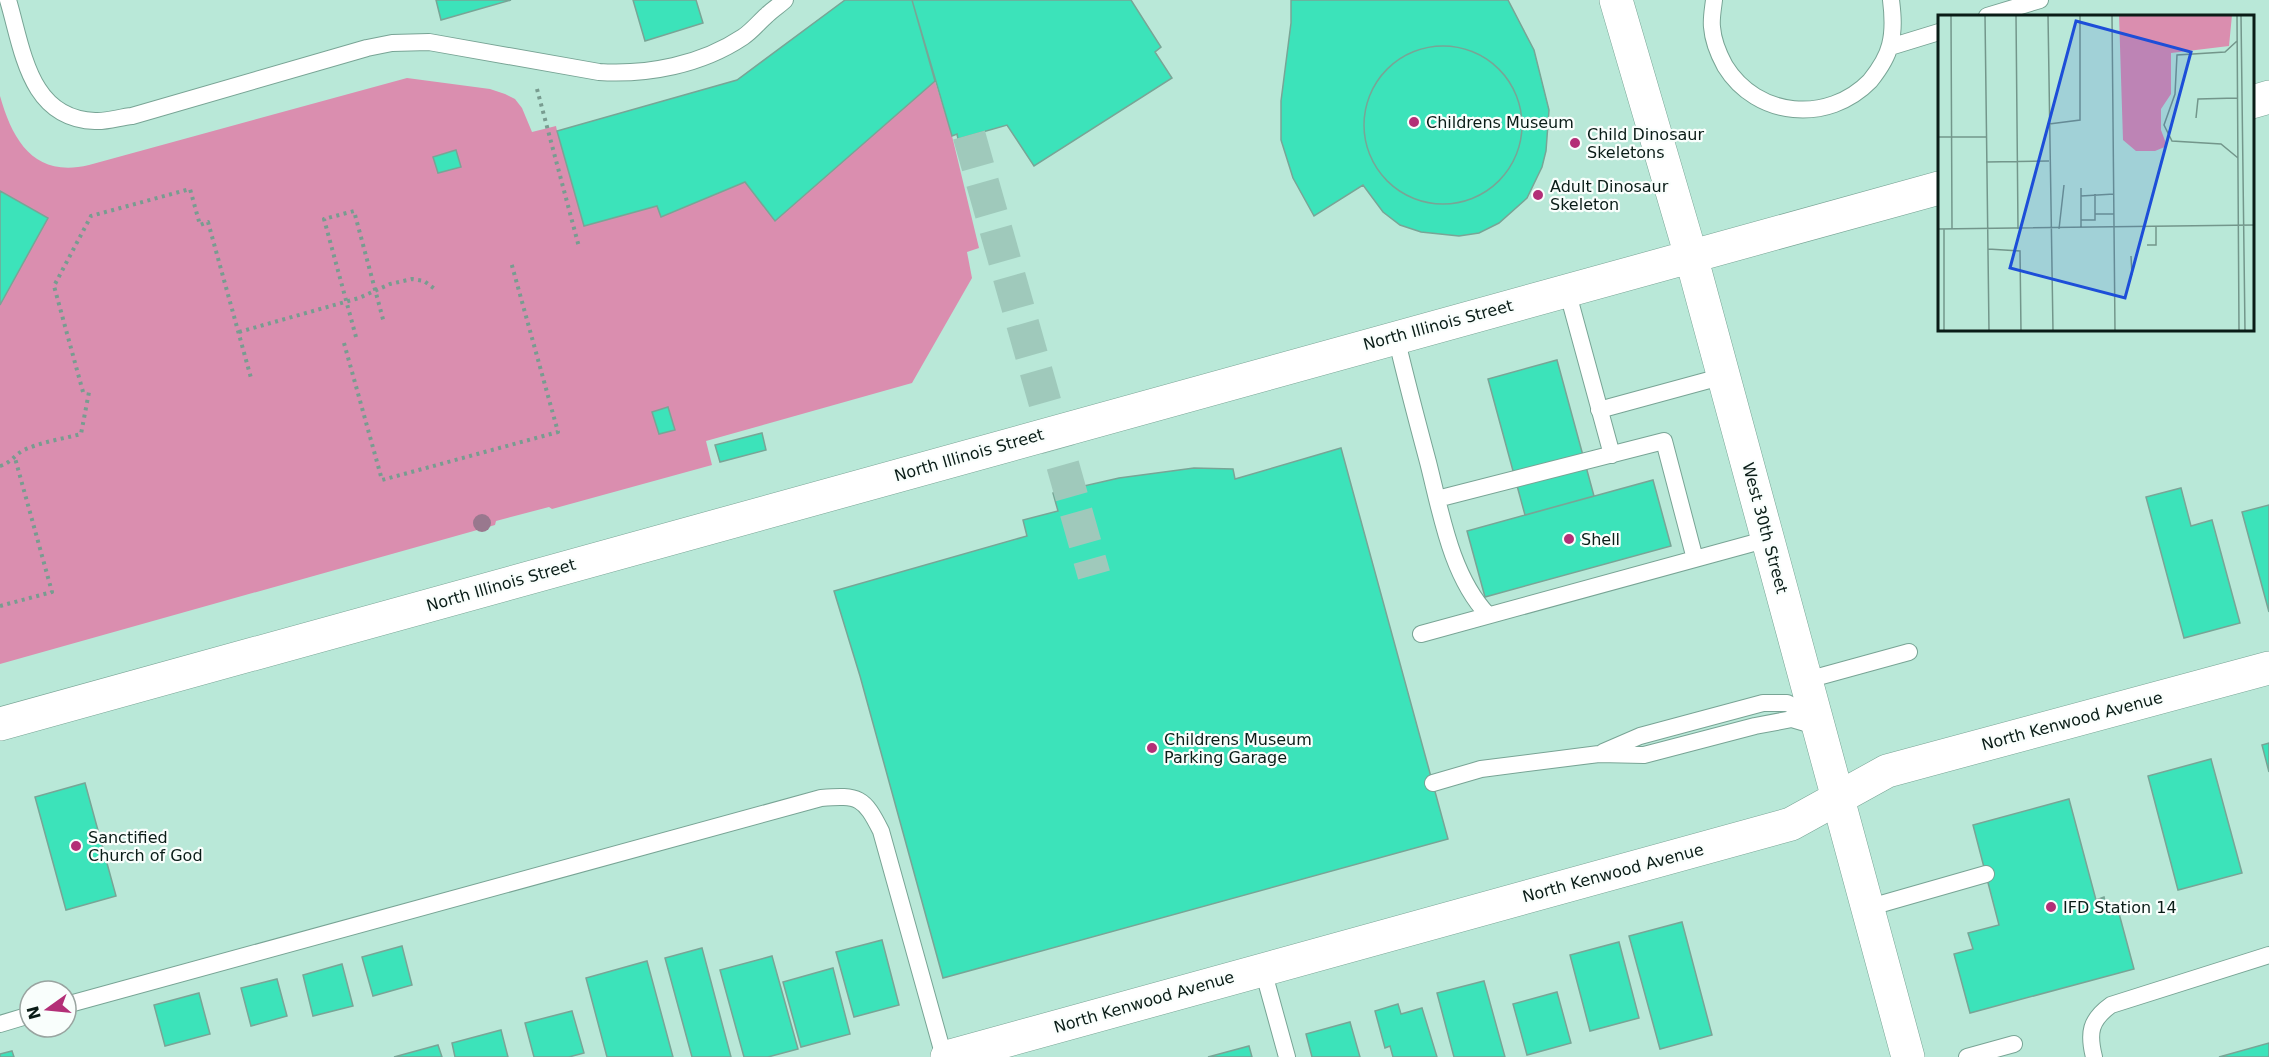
<svg xmlns="http://www.w3.org/2000/svg" width="2269" height="1057" font-family="'DejaVu Sans',sans-serif">
<style>
.pitch{fill:#da8eaf}
.building{fill:#3ce3ba;stroke:#78a596;stroke-width:1.5}
.lines{fill:none;stroke-linecap:round;stroke-linejoin:round}
.street-tunnel{stroke:#9fc9bb;stroke-width:33;stroke-dasharray:33 16;stroke-linecap:butt}
.lane-casing{stroke:#78a495;stroke-width:18}
.street-casing{stroke:#78a495;stroke-width:34}
.secondary-casing{stroke:#78a495;stroke-width:34}
.path{stroke:#789c90;stroke-width:4;stroke-dasharray:3 4.5;stroke-linecap:butt}
.lane{stroke:#fff;stroke-width:16}
.street{stroke:#fff;stroke-width:33}
.secondary{stroke:#fff;stroke-width:33}
.tree{fill:#99788e}
.poi-dot{fill:#b32f77;stroke:#f9fefc;stroke-width:2}
.labels{text-anchor:middle;dominant-baseline:central;stroke-width:4.5;stroke-linejoin:round;paint-order:stroke}
.poi-label{font-size:16px;fill:#0a1c17;stroke:#f9fefc;text-anchor:start}
.street-label{font-size:16px;fill:#0a1c17;stroke:#f9fefc}
.inset-road{fill:none;stroke:#73968b;stroke-width:1.5}
.view{fill:#1d4ed8;fill-opacity:0.15;stroke:#1d4ed8;stroke-width:3}
.inset-edge{fill:none;stroke:#0a1c17;stroke-width:3}
</style>
<rect width="100%" height="100%" fill="#b9e8d8"/>
<path class="pitch" d="M845,0h26l43,60 21,21 17,55 27,112 -12,4 5,26 -60,105 -206,58 6,24 -160,44 -3,-2 -53,14 -1,4 -495,139v-568c13,46 35,82 89,69l318,-87 83,11 15,5 10,5 7,9 10,24 24,-6 1,5 180,-51z"/>
<path class="building" d="M436,0h75l-70,20z
M633,0h63l7,23 -58,18z
M845,0h67l23,81 -160,140 -30,-39 -84,35 -4,-11 -73,20 -27,-95 180,-51z
M912,0h219l30,47 -6,5 17,26 -138,88 -27,-41 -49,14 -1,-5 -5,2z
M1291,0h217l26,50 15,60 -3,41 -4,16 -15,31 -28,25 -20,10 -20,3 -38,-4 -21,-7 -17,-13 -20,-27 -49,31 -21,-38 -12,-38v-39l10,-78z
M1364 125a79 79 0 1 1 158 0a79 79 0 1 1-158 0Z
M456,150l5,17 -23,6 -5,-16z
M0,191l48,27 -48,87z
M1557,360l37,136 -69,19 -37,-136z
M668,407l7,23 -16,4 -7,-22z
M762,433l4,17 -46,12 -5,-17z
M1341,448l107,391 -505,139 -83,-302 -26,-85 193,-55 -4,-16 35,-9 -5,-18 66,-15 75,-10 39,1 2,10z
M1653,480l18,66 -186,51 -18,-66z
M2181,488l10,38 21,-6 28,103 -56,15 -38,-141z
M2269,505v107l-27,-100z
M2269,743v29l-7,-27z
M2211,759l31,114 -64,17 -30,-114z
M85,783l31,113 -50,14 -31,-113z
M2069,799l27,101 8,-3 3,12 10,-3 17,63 -164,44 -16,-59 19,-5 -5,-16 31,-8 -26,-100z
M1682,922l30,113 -52,14 -31,-113z
M882,940l17,65 -45,12 -18,-65z
M1619,942l20,76 -49,13 -20,-76z
M402,946l10,39 -39,11 -11,-39z
M702,948l29,109h-39l-27,-99z
M772,956l26,93 -30,8h-24l-24,-87z
M647,961l26,96h-66l-21,-79z
M342,964l11,42 -40,10 -10,-41z
M833,968l17,66 -49,13 -18,-65z
M277,979l10,37 -36,10 -10,-38z
M1484,981l21,76h-51l-17,-64z
M1557,992l14,51 -44,12 -14,-51z
M199,993l11,41 -45,12 -11,-41z
M1398,1004l3,10 21,-6 15,49h-44l-3,-11 -5,2 -10,-37z
M572,1011l12,42 -15,4h-35l-9,-34z
M1350,1022l10,35h-48l-6,-23z
M501,1030l7,27h-53l-3,-14z
M2269,1043v14h-50z
M438,1045l4,12h-48z
M1249,1046l3,11h-44z
M12,1051l2,6h-14v-3z"/>
<g class="lines">
<path class="street-tunnel" d="M969,135l125,440"/>
<g class="lane-casing">
<path id="lane" d="M8,0c15,50 21,119 87,121 12,1 25,-4 37,-5l235,-68 25,-5 37,-1 170,30c49,3 102,-7 144,-35 9,-6 16,-15 24,-22 6,-6 13,-10 18,-15
M1714,0c-1,9 -3,19 -2,27 1,14 7,28 13,39 32,52 103,58 145,15 8,-10 17,-23 20,-36 4,-15 3,-29 1,-45
M1987,16l53,-16
M1890,47l49,-15
M1567,290l45,165
M1396,337c10,42 21,84 32,125 13,51 23,114 60,153
M1599,410l125,-34
M1437,499l227,-58 31,118
M1421,634l347,-95
M1807,680l102,-28
M1603,752l37,-16 123,-33h24l15,7 10,10
M1433,783l48,-14 118,-15 45,1 111,-29 37,-7 27,8
M1867,908l119,-34
M1263,970l24,87
M66,1005l755,-207c38,-3 43,-1 60,33l63,226
M0,1024l30,-9
M1967,1057l47,-13
M2094,1057c-6,-24 -4,-37 17,-52l158,-50"/>
</g>
<g class="street-casing">
<path id="street" d="M947,1057l844,-233 96,-53 382,-103"/>
</g>
<g class="secondary-casing">
<path id="secondary" d="M1616,0l75,256 217,801
M2252,102l17,-5
M0,724l1939,-536"/>
</g>
<path class="path" d="M537,89l42,158
M239,332l120,-34 31,-14 22,-5 12,2 12,9
M356,337l-32,-118 30,-8 30,112
M344,343l38,137 176,-48 -47,-170
M83,392l-29,-106 37,-70 99,-27 10,36 8,-3 43,156
M0,466c11,-3 14,-11 24,-16 17,-8 38,-11 57,-16l8,-42
M0,606l52,-14 -37,-134"/>
<use href="#lane" class="lane"/>
<use href="#street" class="street"/>
<use href="#secondary" class="secondary"/>
</g>
<circle class="tree" cx="482" cy="523" r="9"/>
<g class="poi-dot">
<circle cx="1414" cy="122" r="6"/>
<circle cx="1575" cy="143" r="6"/>
<circle cx="1538" cy="195" r="6"/>
<circle cx="1569" cy="539" r="6"/>
<circle cx="1152" cy="748" r="6"/>
<circle cx="76" cy="846" r="6"/>
<circle cx="2051" cy="907" r="6"/>
</g>
<g class="labels">
<g class="poi-label">
<text x="1426" y="122">Childrens Museum</text>
<text x="1587" y="134">Child Dinosaur<tspan x="1587" dy="18">Skeletons</tspan></text>
<text x="1550" y="186">Adult Dinosaur<tspan x="1550" dy="18">Skeleton</tspan></text>
<text x="1581" y="539">Shell</text>
<text x="1164" y="739">Childrens Museum<tspan x="1164" dy="18">Parking Garage</tspan></text>
<text x="88" y="837">Sanctified<tspan x="88" dy="18">Church of God</tspan></text>
<text x="2063" y="907">IFD Station 14</text>
</g>
<g class="street-label">
<text transform="translate(1438 325) rotate(-15)">North Illinois Street</text>
<text transform="translate(969 455) rotate(-16)">North Illinois Street</text>
<text transform="translate(1765 528) rotate(75)">West 30th Street</text>
<text transform="translate(501 585) rotate(-16)">North Illinois Street</text>
<text transform="translate(2072 721) rotate(-15)">North Kenwood Avenue</text>
<text transform="translate(1613 873) rotate(-15)">North Kenwood Avenue</text>
<text transform="translate(1144 1002) rotate(-16)">North Kenwood Avenue</text>
</g>
</g>
<g transform="translate(1938 15)">
<rect width="316" height="316" fill="#b9e8d8"/>
<path d="M181,0h113l-3,31 -58,7v41l-10,15v21l6,16 -12,5h-19l-13,-11z" fill="#da8eaf"/>
<path class="inset-road" d="M13,0l1,214M47,0l4,316M78,0l2,214M110,0l5,316M174,0l3,316M299,0l2,316M303,0l4,316M299,26l-12,11 -48,3 -2,39 -11,31 8,16 49,3 17,14M258,103l2,-19 39,-1M111,109l31,-4v-105M0,122h48M48,147l63,-1M143,173v40M143,181l33,-2M157,199h19M143,205h14v-26M0,214l317,-4M6,214v102M121,214l5,-44M209,230h9v-18M50,234l32,2 1,80M193,241l1,19"/>
<path class="view" d="M138,6l115,31 -66,246 -115,-30z"/>
<rect width="316" height="316" class="inset-edge"/>
</g>
<g transform="translate(48 1009) rotate(255)"><circle r="28" fill="#f9fefc" stroke="#99a4a0" stroke-width="1.5"/>
<path d="M0-4.5L10 22L0 15L-10 22Z" fill="#b32f77"/>
<text y="-9" font-size="16" font-weight="bold" text-anchor="middle" fill="#0a1c17">N</text>
</g>
</svg>
